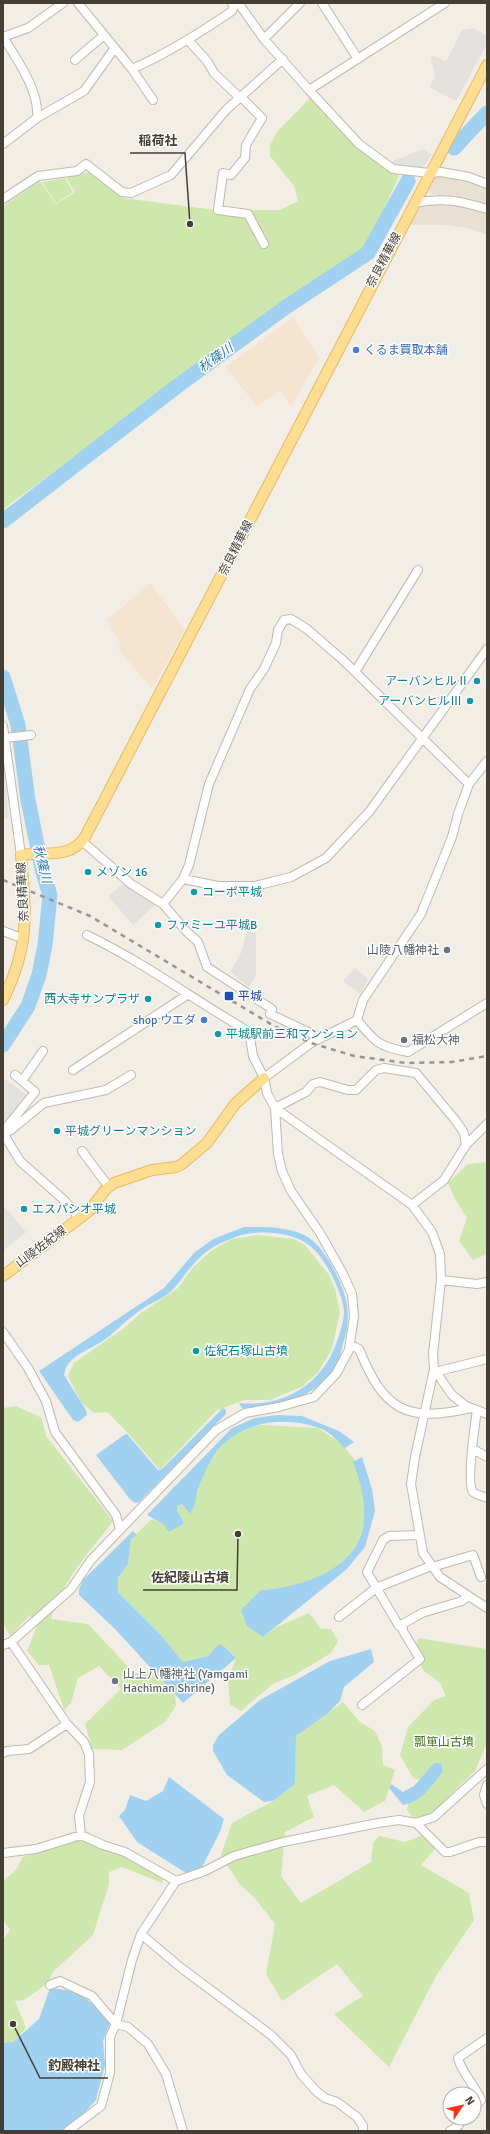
<svg xmlns="http://www.w3.org/2000/svg" width="490" height="2134" font-family="Signika,'Noto Sans JP',sans-serif">
<style>
.residential{fill:#e7e0d3}
.commercial{fill:#f5e4cf}
.green{fill:#cee7ad}
.parking{fill:#e3e1dd}
.water{fill:#a0d1f0}
.lines{fill:none;stroke-linecap:round;stroke-linejoin:round}
.river{stroke:#a0d1f0;stroke-width:15}
.minor-casing{stroke:#c1b9aa;stroke-width:10}
.major-casing{stroke:#e4ba61;stroke-width:12}
.minor{stroke:#fff;stroke-width:8}
.major{stroke:#ffde92;stroke-width:10}
.rail{stroke:#959595;stroke-width:2.5;stroke-dasharray:5 5;stroke-linecap:butt}
.shop-dot{fill:#3f7fe0;stroke:#fff;stroke-width:1.5}
.culture-dot{fill:#0f9aa8;stroke:#fff;stroke-width:1.5}
.worship-dot{fill:#6b7280;stroke:#fff;stroke-width:1.5}
.transit-dot{fill:#1a4fb4;stroke:#fff;stroke-width:1.5}
.labels{text-anchor:middle;dominant-baseline:central;stroke-width:3;stroke-linejoin:round;paint-order:stroke}
.street-label{font-size:12px;fill:#453e34;stroke:#fff}
.shop-label{font-size:12px;fill:#366cbe;stroke:#fff;text-anchor:start}
.culture-label{font-size:12px;fill:#0d838f;stroke:#fff;text-anchor:start}
.worship-label{font-size:12px;fill:#5b616d;stroke:#fff;text-anchor:start}
.transit-label{font-size:12px;fill:#164399;stroke:#fff;text-anchor:start}
.park-label{font-size:12px;fill:#477728;stroke:#fff}
.water-label{font-size:13px;font-style:italic;fill:#2d7cb1;stroke:#fff}
.leader{fill:none;stroke:#453e34;stroke-width:1.5}
.callout-dot{fill:#453e34;stroke:#fff;stroke-width:1.5}
.callout-label{font-size:13px;text-anchor:middle;font-weight:bold;fill:#453e34;stroke:#fff;stroke-width:3;stroke-linejoin:round;paint-order:stroke}
</style>
<rect width="100%" height="100%" fill="#f3eee5"/>
<path class="residential" d="M440,174l18,3 29,10v18l-29,-8 -26,-3 -4,-6 6,-10z
M434,202l26,3 26,8 1,22 -20,-7 -21,-3h-35l8,-18 4,-3z"/>
<path class="commercial" d="M293,317l26,41 -28,49 -11,-16 -23,15 -32,-39z
M150,583l35,47 -33,59 -33,-39 1,-7 -13,-23z"/>
<path class="green" d="M311,97l48,51 40,28 -34,74 -5,6 -55,34 -302,219v-303l37,-25 16,23 19,-12 -9,-14 22,-6 35,26 92,12h65l18,-9 -4,-15 -24,-30v-11l7,-13z
M65,178l8,14 -17,11 -14,-21z
M487,1162v92l-14,6 -14,-19 8,-23 -12,-19 -7,-16 20,-19z
M257,1235l37,4 11,6 24,30 6,14 5,23 -8,37 -13,22 -16,15 -33,14h-26l-28,11 -56,59 -32,-37 -21,-21 -13,1 -13,-11 -13,-26 6,-13 50,-35 17,-15 37,-25 15,-21 18,-16 21,-12z
M16,1406l26,12 4,18 67,85c-23,31 -52,61 -62,98l37,5 47,50 7,-3 13,2 20,22 1,11 -11,16 -43,28 -30,-1 -7,-25 36,-35 -22,-23 -21,12 -7,25 -7,7 -15,-45h-10l-12,-14 10,-25 -7,-11 -20,21 -7,-13v-215z
M262,1425l56,3 24,16 20,25 6,36 -9,42 -34,37 -64,6 2,47 14,-10 32,-14 12,16h10l7,12 -7,12 -38,23 -19,7 -33,28 -11,-6 -2,-26 8,-21 -9,-10 -19,8 -25,6 -23,-28 -42,-42v-14l10,-14 3,-25 21,-20 11,5 20,-3 -7,-10 1,-5 5,-2 8,10c6,-9 5,-13 8,-23 5,-20 19,-45 37,-57 7,-5 18,-7 27,-9z
M418,1638l69,11v94l-12,28 -39,38 -11,7 -12,2 -6,-8 1,-6 19,-13 7,-8 -21,-5 -13,-23 8,-28 26,-27 12,-4 -6,-13 -16,-12 -11,-17z
M343,1702l17,20 15,9 7,15 1,19 12,5 -10,31 -21,11 -30,-27 -27,11 7,21 -29,15 -4,44 20,27 70,-41 2,-19 6,-7 26,6 21,-8 10,14 -15,17 48,28 5,27 -38,56 -47,91 -55,-53 29,-18 -26,-32 -55,37 -16,-27 9,-50 -21,-27 -14,-12 -19,-30 11,-32 41,-22 22,-17 1,-48z
M80,1840l49,10 37,21 -4,12 -40,-16 -13,5v12l-16,51 -40,37 -5,11 -24,17 -9,1 11,27 -13,14 -10,1v-103l7,-10 -7,-10v-39l12,-10 8,-14z"/>
<path class="parking" d="M474,28l13,8v8l-31,57 -27,-14 6,-10 -4,-18 2,-4 13,7 16,-32z
M423,149l9,6 -16,22 -15,-6 -13,-8z
M3,768h1l5,50h-6z
M125,883l31,21 -23,21 -25,-29z
M247,930l9,4v41l-7,12 -19,-15 12,-21z
M355,968l13,11 -8,15 -17,-13z
M5,1079l24,18 -24,29 -2,-2v-42z
M3,1205l23,27 -23,19z"/>
<path class="water" d="M244,1227c19,0 41,-1 60,8 15,7 26,26 33,41 12,24 14,43 6,68 -2,8 -4,18 -9,25 -21,31 -58,37 -92,39l-3,-5c47,5 86,-21 99,-65 3,-8 6,-19 6,-27 -2,-20 -19,-54 -35,-66 -19,-14 -55,-16 -76,-7 -17,6 -31,15 -42,29 -8,9 -15,22 -26,29 -10,6 -22,11 -31,19 -11,8 -19,18 -30,25 -11,8 -30,14 -37,26 -2,3 -2,6 -3,9l22,35 1,5 -9,7 -5,-2 -34,-49 125,-83 30,-35 19,-14z
M223,1408l3,2v4l-87,88 -4,1 -6,-5 -33,-43 28,-20 3,-1 31,36h3z
M277,1415l25,1 37,15 15,11 -9,6c-7,-6 -13,-14 -21,-18 -36,-15 -82,-10 -107,21 -8,11 -14,25 -19,38 -3,11 -1,15 -8,25l-8,-10 -5,2v5l6,10v3l-14,8 -6,-8 -16,-9 85,-87 23,-10z
M362,1457l10,32 3,22 -10,36 -18,22 -84,68 -16,-11 -6,-16 20,-20c37,-2 94,-19 102,-62 4,-24 -2,-44 -10,-66z
M133,1531l4,4 -6,4 -3,25 -10,14v14l42,42 23,28 25,-6 11,-12 7,4 10,10 -53,45 -68,-74 -36,-34v-6l4,-9z
M371,1649l3,13 -30,25 -4,14 -12,12 -32,23 -1,48 -22,17 -9,1 -37,-27 -14,-24v-6l6,-10 41,-35 70,-39z
M434,1763h7l2,8c-9,13 -23,32 -40,34l-14,-17 2,-4 12,8 11,-6z
M169,1777l55,42 -4,13 -19,37 -15,4 -49,-31 -18,-26 6,-6 5,-15 16,6 17,-10z
M50,1988c32,2 40,12 60,35l-7,18 2,24 -9,35 -22,24 -10,7h-61v-88l10,-1 26,-23z"/>
<g class="lines">
<path class="river" d="M454,148l33,-35
M3,521l173,-134 110,-80 82,-54 40,-72
M3,677l15,48 10,75 14,69 8,26 -5,50 -6,30 -11,31 -25,39"/>
<g class="minor-casing">
<path id="minor" d="M78,3l54,66c36,-16 68,-36 100,-58l2,-6
M232,3l2,2 5,-1 25,35 45,51 50,54 34,25 37,4 11,-1 28,5 18,7
M322,3l36,56
M3,37c14,22 37,55 34,81l-34,26
M3,37l25,-9 35,-25
M264,39l36,-36
M189,41l18,20 7,12 25,24
M75,60l28,-24
M132,69l21,31
M309,90l136,-87
M241,97l21,21 -16,27 -1,13 -14,17 -8,-2 -5,37 30,4 16,30
M37,118l47,-27 30,-42
M3,199l35,-23 39,-5 9,-7 36,28 9,1 40,-18 55,-65 57,-51
M414,203c27,-6 47,-2 73,6
M355,672l63,-102
M3,726l18,129
M5,738l26,-3
M82,841l49,43 32,20 24,28 11,10 9,25 65,42 -2,5 51,24
M183,879l35,7h37l36,-9 35,-19 43,-46 118,-163
M163,904l20,-25 6,-14 20,-81 41,-95 14,-20 12,-26 2,-13 6,-10 7,-1 16,10 37,32 125,123
M3,931l21,8
M87,935c56,27 106,64 159,95l4,7 3,19 11,22 3,15 8,15 137,97 20,27 8,22 1,26 -8,74 1,15 18,26 14,11 21,8
M357,1020c18,22 22,27 51,32l79,-49
M73,1070l114,-75
M264,1078l47,-35 46,-23 6,-20 58,-86 31,-77 6,-23 11,-30 18,-23
M22,1081l21,-30
M3,1132l32,-40 -20,-17
M3,1133l8,-3 33,-27 62,-13 25,-15
M3,1133l17,28 45,40 15,18
M82,1151l27,36
M412,1205l32,-25 22,-35 21,-21
M441,1280l36,4 10,-2
M3,1332l25,36 18,33 9,31 61,83 4,14
M350,1345l9,4c25,61 46,74 112,59
M434,1369l-19,88 -4,27 12,69 17,24 47,31
M435,1372l52,-13
M477,1410c-2,14 -11,73 -4,82 3,3 10,4 14,6
M473,1449l14,8
M420,1535l-31,1 -6,4 -16,32 32,54 23,-13 40,-12 6,-5
M432,1567l41,-12 8,22
M339,1617l37,-29 55,-22
M11,1642l56,82 17,18 5,12 1,28 -11,34 2,19
M3,1645l8,-3 60,-53 20,-29 125,-130 29,-17 34,-6 35,-10 22,-23 13,-24 5,-34 -2,-22 -9,-20 -23,-41 -29,-42 -9,-20 -4,-17 -3,-46 31,-16 7,-8 7,-2 28,8h8l20,-20 8,-2 32,5 40,48 8,12 2,12
M362,1705l58,-46 -17,-28v-7
M3,1753l4,-2 22,-2 38,-25
M487,1785l-3,10 3,9
M416,1823l29,29h5l29,-10h8
M3,1853l33,-4 45,-14 22,10 22,7 51,29
M141,1934l39,33 91,68 20,20 10,19 15,17 9,7 12,4 20,15 6,9v5
M50,1985l10,-4 32,15 24,28 12,3 20,17 18,30 17,57
M474,2108l7,-8c-6,-15 -19,-26 -23,-42l29,-20
M68,2131l33,-25 9,-33v-36l6,-13 16,-64 9,-26 35,-53 29,-10 29,-15 49,-14 95,-19 21,-3 17,3 18,-6 53,-48
M450,2131l8,-5 5,-8"/>
</g>
<g class="major-casing">
<path id="major" d="M3,1000c27,-54 23,-86 18,-145 22,-4 49,5 64,-18l402,-772
M3,1276l86,-65 17,-22 8,-6 38,-13 24,-3 6,-3 25,-21 28,-39 29,-26"/>
</g>
<use href="#minor" class="minor"/>
<use href="#major" class="major"/>
<path class="rail" d="M3,880l87,36 184,110 37,17 43,13 52,7 46,-1 35,-6"/>
</g>
<g class="shop-dot">
<circle cx="356" cy="350" r="4"/>
<circle cx="204" cy="1020" r="4"/>
</g>
<g class="culture-dot">
<circle cx="477" cy="681" r="4"/>
<circle cx="470" cy="701" r="4"/>
<circle cx="88" cy="872" r="4"/>
<circle cx="194" cy="892" r="4"/>
<circle cx="158" cy="925" r="4"/>
<circle cx="148" cy="999" r="4"/>
<circle cx="218" cy="1034" r="4"/>
<circle cx="57" cy="1131" r="4"/>
<circle cx="24" cy="1209" r="4"/>
<circle cx="196" cy="1351" r="4"/>
</g>
<g class="worship-dot">
<circle cx="447" cy="950" r="4"/>
<circle cx="404" cy="1040" r="4"/>
<circle cx="115" cy="1681" r="4"/>
</g>
<rect class="transit-dot" x="224" y="991" width="10" height="10" rx="2"/>
<g class="labels">
<g class="street-label">
<text transform="translate(384 260) rotate(-62)">奈良精華線</text>
<text transform="translate(236 548) rotate(-63)">奈良精華線</text>
<text transform="translate(23 892) rotate(-93)">奈良精華線</text>
<text transform="translate(41 1247) rotate(-37)">山陵佐紀線</text>
</g>
<g class="shop-label">
<text x="364" y="350">くるま買取本舗</text>
<text x="196" y="1020" text-anchor="end">shop ウエダ</text>
</g>
<g class="culture-label">
<text x="469" y="681" text-anchor="end">アーバンヒルⅡ</text>
<text x="462" y="701" text-anchor="end">アーバンヒルⅢ</text>
<text x="96" y="872">メゾン 16</text>
<text x="202" y="892">コーポ平城</text>
<text x="166" y="925">ファミーユ平城B</text>
<text x="140" y="999" text-anchor="end">西大寺サンプラザ</text>
<text x="226" y="1034">平城駅前三和マンション</text>
<text x="65" y="1131">平城グリーンマンション</text>
<text x="32" y="1209">エスパシオ平城</text>
<text x="204" y="1351">佐紀石塚山古墳</text>
</g>
<g class="worship-label">
<text x="439" y="950" text-anchor="end">山陵八幡神社</text>
<text x="412" y="1040">福松大神</text>
<text x="123" y="1674">山上八幡神社 (Yamgami<tspan x="123" dy="14">Hachiman Shrine)</tspan></text>
</g>
<g class="transit-label">
<text x="238" y="996">平城</text>
</g>
<g class="park-label">
<text x="444" y="1742">瓢箪山古墳</text>
</g>
<g class="water-label">
<text transform="translate(216 358) rotate(-36)">秋篠川</text>
<text transform="translate(42 864) rotate(76)">秋篠川</text>
</g>
</g>
<path class="leader" d="M190 224L185 153H130M238 1534L237 1590H143M13 2024L40 2078H108"/>
<g class="callout-dot">
<circle cx="190" cy="224" r="4"/>
<circle cx="238" cy="1534" r="4"/>
<circle cx="13" cy="2024" r="4"/>
</g>
<g class="callout-label">
<text x="158" y="145">稲荷社</text>
<text x="190" y="1582">佐紀陵山古墳</text>
<text x="74" y="2070">釣殿神社</text>
</g>
<rect width="490" height="2134" fill="none" stroke="#453e34" stroke-width="8"/>
<g transform="translate(462 2106) rotate(56)"><circle r="19" fill="#ffffff" stroke="#b5b2ae"/>
<path d="M0-3L7 15L0 10L-7 15Z" fill="#fb3213"/>
<text y="-6" font-size="11" font-weight="bold" text-anchor="middle" fill="#453e34">N</text>
</g>
</svg>
